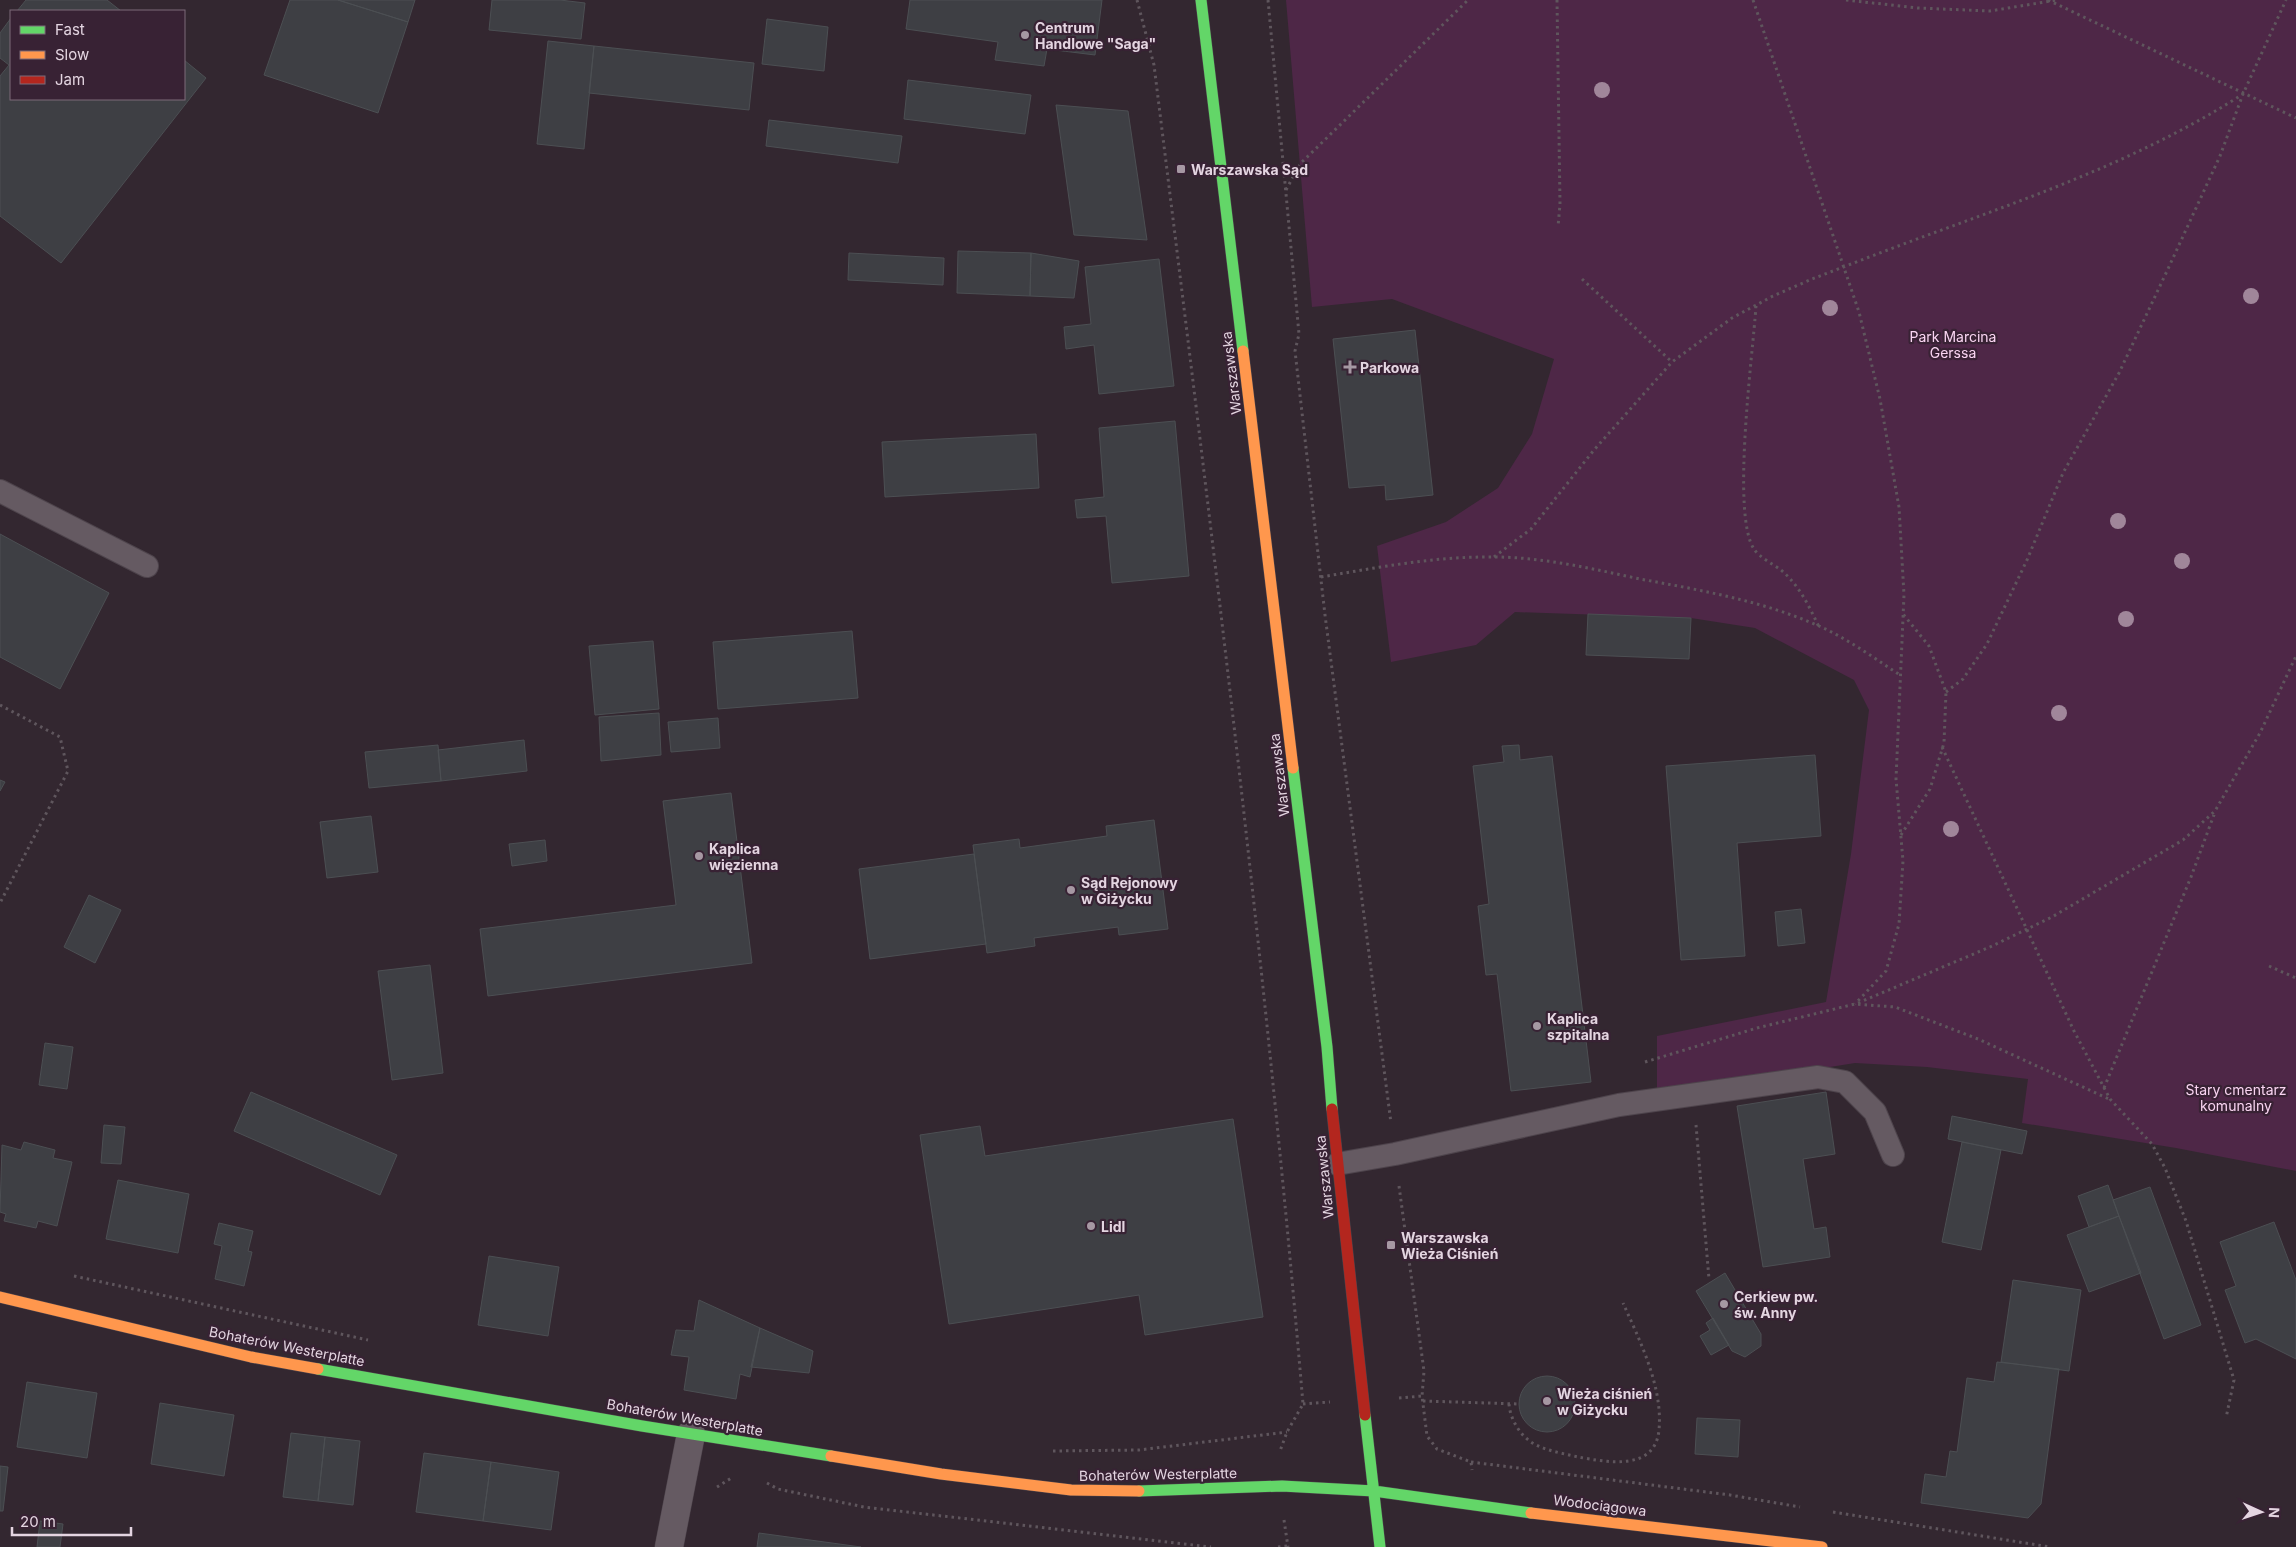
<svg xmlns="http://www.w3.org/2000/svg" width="2296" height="1547" font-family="Inter,sans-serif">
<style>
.green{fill:#4e2747}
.building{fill:#3e3f44;stroke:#4c4f53}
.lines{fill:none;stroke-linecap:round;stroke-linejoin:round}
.lane-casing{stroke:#4e444c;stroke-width:24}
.street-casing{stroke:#4e444c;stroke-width:29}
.fast-casing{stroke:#4e444c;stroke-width:12}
.slow-casing{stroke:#4e444c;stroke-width:12}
.jam-casing{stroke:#4e444c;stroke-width:12}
.path{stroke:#5f565d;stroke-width:3;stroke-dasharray:2.5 4;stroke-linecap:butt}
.lane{stroke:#655a62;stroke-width:22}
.street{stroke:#655a62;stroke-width:28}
.fast{stroke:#63d668;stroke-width:11}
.slow{stroke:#ff974d;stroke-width:11}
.jam{stroke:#b3261e;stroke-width:11}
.tree{fill:#a0869a}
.poi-dot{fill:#a698a3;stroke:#382234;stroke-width:2}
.labels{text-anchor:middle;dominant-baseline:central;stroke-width:4.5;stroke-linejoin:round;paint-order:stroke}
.poi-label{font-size:14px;font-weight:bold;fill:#e4d5e1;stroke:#382234;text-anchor:start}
.park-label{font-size:14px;fill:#f9d4f1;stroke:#382234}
.street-label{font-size:14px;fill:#e4d5e1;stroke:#382234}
</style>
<rect width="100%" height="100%" fill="#332730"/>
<path class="green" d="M1286,0h1010v1171l-120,-23 -154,-25 6,-44 -101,-12 -72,-4 -81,13 -117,12v-52l169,-34 25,-148 18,-144 -15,-30 -99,-52 -64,-10 -176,-6 -39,33 -85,17 -14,-116 69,-24 52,-34 34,-54 22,-75 -162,-60 -80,8z"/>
<path class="building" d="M26,0h81l14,11h-104z
M290,0h48l70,22 -30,91 -114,-38z
M338,0h77l-7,22z
M492,0h68l25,3 -4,36 -92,-9z
M910,0h192l-7,55 -48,-6 -3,17 -49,-6 3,-18 -92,-13z
M11,18v81h173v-39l22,18 -145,185 -61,-47v-140l9,-11 -9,-7v-25z
M767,19l61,8 -4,44 -62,-7z
M548,41l46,5 -10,103 -47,-5z
M594,46l160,17 -5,47 -160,-17z
M908,80l123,15 -6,39 -121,-15z
M1056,105l72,6 19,129 -73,-5z
M769,120l133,16 -4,27 -132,-17z
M958,251l73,2 -1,43 -73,-3z
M849,253l95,5 -1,27 -95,-5z
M1031,253l48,8 -5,37 -44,-2z
M1159,259l15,127 -75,8 -5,-49 -28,4 -2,-22 27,-3 -6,-57z
M1415,330l18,165 -47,5 -1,-15 -36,3 -16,-149z
M1175,421l14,155 -77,7 -6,-67 -29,2 -2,-18 29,-3 -5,-69z
M1036,434l3,54 -154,9 -3,-55z
M0,534l109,59 -49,96 -60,-32z
M1588,614l103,4 -2,41 -103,-4z
M852,631l6,67 -140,11 -5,-67z
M653,641l6,68 -64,6 -6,-69z
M659,713l2,42 -60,6 -2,-44z
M718,718l2,30 -49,4 -3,-30z
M524,740l3,31 -86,10 -3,-31z
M438,745l3,36 -72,7 -4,-36z
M1519,745l1,15 32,-4 39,326 -80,9 -14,-117 -11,1 -8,-69 11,-2 -16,-138 31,-4 -2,-16z
M1815,755l6,81 -84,7 8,113 -64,4 -15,-194z
M0,780l5,2 -5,9z
M731,793l21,170 -264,33 -8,-67 196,-24 -13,-104z
M371,816l7,56 -51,6 -7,-56z
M1154,820l14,109 -49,6 -1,-8 -84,11 1,8 -48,7 -14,-108 46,-6 1,9 87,-12 -1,-10z
M545,840l2,21 -35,5 -3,-22z
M974,854l12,90 -116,15 -11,-90z
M89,895l32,15 -26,53 -31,-16z
M1801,909l4,34 -27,3 -3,-34z
M430,965l13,108 -51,7 -14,-109z
M45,1043l28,4 -6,42 -28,-4z
M251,1092l146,63 -17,40 -146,-64z
M1826,1092l9,62 -32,5 11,70 12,-2 4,30 -67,10 -26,-161z
M1952,1116l75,15 -5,23 -74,-15z
M1233,1119l30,198 -118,18 -6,-40 -190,29 -29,-189 60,-9 5,30z
M104,1125l21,2 -4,37 -20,-1z
M24,1142l31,8 -2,8 19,4 -15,64 -19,-5 -2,7 -32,-7 2,-7 -6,-2 2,-67 19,5z
M1962,1142l39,8 -20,100 -39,-8z
M118,1180l71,14 -11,59 -72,-14z
M2108,1185l11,31 -30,11 -11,-31z
M2150,1187l51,138 -37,14 -51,-139z
M2119,1216l22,57 -52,19 -22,-57z
M2274,1222l22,58v79l-40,-20 -11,4 -20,-53 11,-4 -16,-44z
M219,1223l34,8 -5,20 4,1 -8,34 -29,-7 7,-33 -8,-2z
M489,1256l70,11 -11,69 -70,-11z
M1725,1273l36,61v12l-16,11 -13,-6 -36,-60z
M2013,1280l68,10 -12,81 -68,-9z
M699,1300l61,28 -10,49 -10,-3 -4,25 -52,-9 5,-33 -18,-2 5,-25 18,1z
M1713,1318l16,27 -18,10 -11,-19 10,-6 -4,-7z
M760,1328l53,23 -4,22 -58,-6z
M1997,1362l62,7 -18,135 -13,14 -107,-15 4,-29 21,3 4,-26 7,1 10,-74 27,4z
M1519 1404a28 28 0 1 1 56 0a28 28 0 1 1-56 0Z
M27,1382l70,11 -10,65 -70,-11z
M160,1403l74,12 -10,61 -73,-12z
M1697,1418l43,2 -2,37 -43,-3z
M291,1433l34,4 -7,64 -35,-4z
M325,1437l35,4 -7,64 -35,-4z
M424,1453l67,9 -8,59 -67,-9z
M491,1462l68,10 -8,58 -68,-9z
M0,1466l8,1 -5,44h-3z
M40,1521l23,3 -3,23h-23z
M759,1533l102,14h-104z"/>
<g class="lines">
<g class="lane-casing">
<path id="lane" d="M0,491l147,75
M1337,1164l58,-10 224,-49 199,-28 27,5 30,30 18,43"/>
</g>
<g class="street-casing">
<path id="street" d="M669,1547l22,-113"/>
</g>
<g class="fast-casing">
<path id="fast" d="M1201,0l42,351
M1293,768l34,279 5,62
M318,1369l324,57 189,30
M1365,1415l15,132
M1139,1491l143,-5 92,5 157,22"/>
</g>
<g class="slow-casing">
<path id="slow" d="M1243,351l50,417
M0,1297l251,60 67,12
M831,1456l110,18 130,16 68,1
M1531,1513l291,34"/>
</g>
<g class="jam-casing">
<path id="jam" d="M1332,1109l33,306"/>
</g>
<path class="path" d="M1137,0l17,65c55,445 111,891 149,1339l-16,28 -7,19
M1268,0l31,334 -4,17 30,264 66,508
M1557,0l3,204 -2,23
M1753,0l106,312 21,87 19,108 5,88 -8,184 7,82 -4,63 -13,47 -31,33
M1846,0l72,8 72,3 67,-11
M2048,0l248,118
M1286,190l14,-26 168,-164
M1582,279l90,83
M1756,306c-3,47 -25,209 -2,243 5,8 19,15 27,21 18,15 28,36 38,57
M1494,557l37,-28 63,-79 78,-88 60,-44 41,-22 39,-17c42,-16 85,-33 127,-48 106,-39 209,-76 304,-137
M1321,577c54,-9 110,-20 165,-20 52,-1 103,11 154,22 60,11 123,22 179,47 29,13 55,32 81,49
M1946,692l17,-13 24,-35 40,-84 36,-87 56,-100 48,-102 53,-115 23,-62 43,-94
M0,705l60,32 8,34 -68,132
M1942,747l132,284 36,68 42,45 13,24 21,53 48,159 -8,38
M1901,835l29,-46 14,-46 2,-51 -17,-46 -26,-32
M2269,966l27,12
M1858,1003l132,-56 62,-30 131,-77 32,-29 45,-78 36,-77
M1645,1062l112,-34 98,-24 40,3 83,32 131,60
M2104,1088l87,-211 24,-65
M1696,1125l13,154
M1399,1186l25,185 -2,25
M74,1276l294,64
M1399,1398l23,-2 5,40 10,13 34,13 1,8
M1423,1401l96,3
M1303,1404l27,-2
M1509,1404c1,14 10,30 22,38 14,9 31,11 47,15 28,5 77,15 81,-27 4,-43 -19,-89 -36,-127
M1053,1451l86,-1 148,-18
M1471,1462l259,33 70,12
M767,1483l11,6 86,18 347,40
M717,1487l16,-10
M1833,1512l217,35
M1284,1520l4,27
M1278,1547l9,-1"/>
<use href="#lane" class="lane"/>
<use href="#street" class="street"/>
<use href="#fast" class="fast"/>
<use href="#slow" class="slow"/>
<use href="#jam" class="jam"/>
</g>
<g class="tree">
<circle cx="1602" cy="90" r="8"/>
<circle cx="2251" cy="296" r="8"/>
<circle cx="1830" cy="308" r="8"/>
<circle cx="2118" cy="521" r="8"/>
<circle cx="2182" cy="561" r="8"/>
<circle cx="2126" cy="619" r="8"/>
<circle cx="2059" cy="713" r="8"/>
<circle cx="1951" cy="829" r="8"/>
</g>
<g class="poi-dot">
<circle cx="1025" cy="35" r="5"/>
<rect x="1176" y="164" width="10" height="10" rx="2.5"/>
<path d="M1347.5 359.5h5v5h5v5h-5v5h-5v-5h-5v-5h5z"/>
<circle cx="699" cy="856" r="5"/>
<circle cx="1071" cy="890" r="5"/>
<circle cx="1537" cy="1026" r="5"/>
<circle cx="1091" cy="1226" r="5"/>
<rect x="1386" y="1240" width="10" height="10" rx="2.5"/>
<circle cx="1724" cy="1304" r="5"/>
<circle cx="1547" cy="1401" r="5"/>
</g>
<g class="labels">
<g class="poi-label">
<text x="1035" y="27">Centrum<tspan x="1035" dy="16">Handlowe "Saga"</tspan></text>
<text x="1191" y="169">Warszawska Sąd</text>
<text x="1360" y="367">Parkowa</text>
<text x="709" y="848">Kaplica<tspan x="709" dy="16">więzienna</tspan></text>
<text x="1081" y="882">Sąd Rejonowy<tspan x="1081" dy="16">w Giżycku</tspan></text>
<text x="1547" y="1018">Kaplica<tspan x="1547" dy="16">szpitalna</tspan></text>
<text x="1101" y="1226">Lidl</text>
<text x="1401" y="1237">Warszawska<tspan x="1401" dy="16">Wieża Ciśnień</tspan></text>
<text x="1734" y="1296">Cerkiew pw.<tspan x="1734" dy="16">św. Anny</tspan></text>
<text x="1557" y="1393">Wieża ciśnień<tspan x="1557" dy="16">w Giżycku</tspan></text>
</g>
<g class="park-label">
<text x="1953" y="336">Park Marcina<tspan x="1953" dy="16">Gerssa</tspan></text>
<text x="2236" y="1089">Stary cmentarz<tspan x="2236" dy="16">komunalny</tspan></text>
</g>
<g class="street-label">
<text transform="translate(1231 373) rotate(-97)">Warszawska</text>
<text transform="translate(1279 775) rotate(-97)">Warszawska</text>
<text transform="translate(1324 1177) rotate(-96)">Warszawska</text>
<text transform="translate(287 1346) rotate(11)">Bohaterów Westerplatte</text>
<text transform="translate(685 1417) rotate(10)">Bohaterów Westerplatte</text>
<text transform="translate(1158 1474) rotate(-1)">Bohaterów Westerplatte</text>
<text transform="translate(1600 1505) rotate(7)">Wodociągowa</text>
</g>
</g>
<rect x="10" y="10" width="175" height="90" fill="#382234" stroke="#7d6a79"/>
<rect x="20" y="26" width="25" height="8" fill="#63d668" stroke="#7d6a79"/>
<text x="55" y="35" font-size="15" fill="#e4d5e1">Fast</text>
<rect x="20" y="51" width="25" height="8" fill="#ff974d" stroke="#7d6a79"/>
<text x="55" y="60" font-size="15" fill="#e4d5e1">Slow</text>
<rect x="20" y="76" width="25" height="8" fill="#b3261e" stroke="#7d6a79"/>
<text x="55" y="85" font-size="15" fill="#e4d5e1">Jam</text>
<g transform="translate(2261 1512) rotate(93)" stroke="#382234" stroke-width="4" paint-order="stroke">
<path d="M0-4L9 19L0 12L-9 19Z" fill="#e4d5e1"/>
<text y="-8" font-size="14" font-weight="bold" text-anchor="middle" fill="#e4d5e1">N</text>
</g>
<path d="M12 1527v8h119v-8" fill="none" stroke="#e4d5e1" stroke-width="2.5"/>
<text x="20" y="1527" font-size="15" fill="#e4d5e1" stroke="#382234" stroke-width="4" paint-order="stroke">20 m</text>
</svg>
